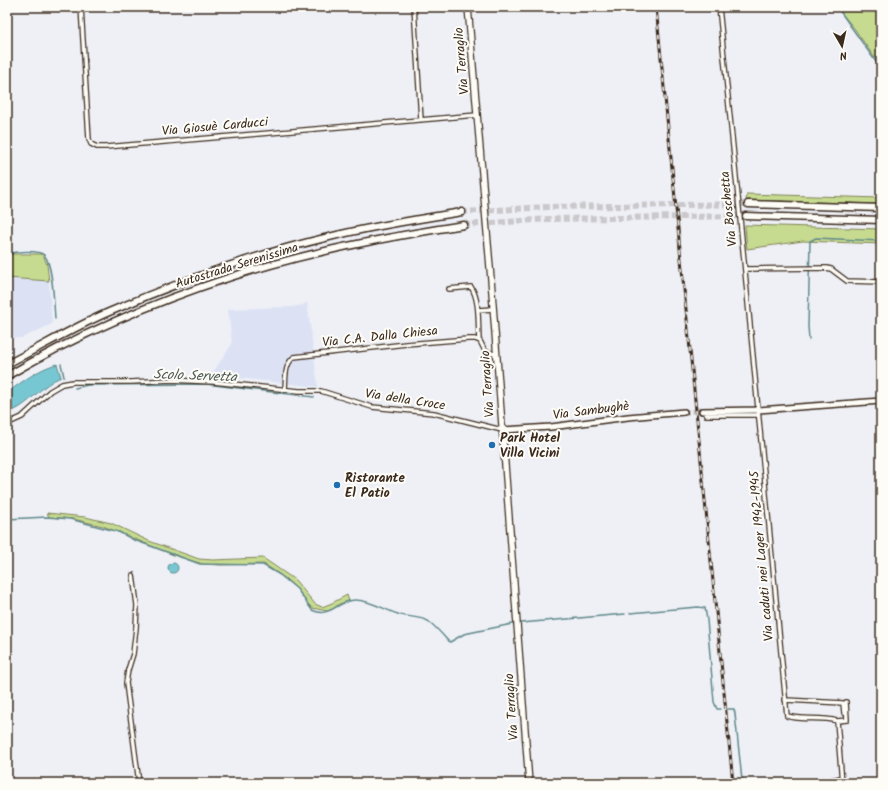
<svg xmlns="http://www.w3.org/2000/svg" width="888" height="790" font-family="Kalam,sans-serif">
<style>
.built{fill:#dce2f4}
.green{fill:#c6db90;stroke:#808257}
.water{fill:#77c7d2;stroke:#5f888a}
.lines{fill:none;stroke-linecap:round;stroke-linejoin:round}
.stream{stroke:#5f888a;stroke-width:1.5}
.secondary-tunnel{stroke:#cac8cb;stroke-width:5;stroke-dasharray:5 2.5;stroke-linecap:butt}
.highway-tunnel{stroke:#cac8cb;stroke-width:6;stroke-dasharray:6 3;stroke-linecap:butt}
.street-casing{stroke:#3b2a1e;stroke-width:6}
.secondary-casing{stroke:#3b2a1e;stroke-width:8}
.primary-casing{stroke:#3b2a1e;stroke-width:8}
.highway-casing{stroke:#3b2a1e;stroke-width:9}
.street{stroke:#fdfcf7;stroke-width:3.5}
.secondary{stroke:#fdfcf7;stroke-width:5}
.primary{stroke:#fdfcf7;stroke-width:5.5}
.highway{stroke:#fdfcf7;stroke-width:6}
.rail-casing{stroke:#3b2a1e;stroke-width:3}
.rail{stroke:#fdfcf7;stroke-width:1.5;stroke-dasharray:4.5;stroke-linecap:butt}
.street-bridge-casing{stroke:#3b2a1e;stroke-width:6;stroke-linecap:butt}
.street-bridge{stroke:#fdfcf7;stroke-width:3.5}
.poi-dot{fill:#1f6fb2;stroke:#fdfcf7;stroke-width:1.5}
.labels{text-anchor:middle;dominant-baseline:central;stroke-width:4;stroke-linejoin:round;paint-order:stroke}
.street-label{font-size:13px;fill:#3b2a1e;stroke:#fdfcf7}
.poi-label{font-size:13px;font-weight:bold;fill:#3b2a1e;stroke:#fdfcf7;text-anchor:start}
.water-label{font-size:14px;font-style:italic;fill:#4d5954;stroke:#fdfcf7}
</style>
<rect width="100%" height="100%" fill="#eef0f6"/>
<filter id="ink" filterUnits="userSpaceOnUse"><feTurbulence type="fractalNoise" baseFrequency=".025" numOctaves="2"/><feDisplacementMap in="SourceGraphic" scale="8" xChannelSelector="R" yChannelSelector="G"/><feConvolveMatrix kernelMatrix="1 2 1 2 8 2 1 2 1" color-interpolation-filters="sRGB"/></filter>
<g filter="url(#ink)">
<path class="built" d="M7,278l42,3 3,43 -30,14h-15z
M307,302l11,85 -107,-12 21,-31 -4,-35 63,-2 12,-2z"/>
<path class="green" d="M836,7h39l6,15v45l-27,-39z
M747,194l134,4v6l-135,-4z
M745,225l136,4v15l-78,-3 -56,8z
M13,254h30l4,11 2,16 -42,-3v-22z
M47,513l38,4 26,6 38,18 50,18 14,1 50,-2 32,22 20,24 7,3 10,-4 15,-8 2,6 -10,3 -6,5 -6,2 -15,-3 -6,-6 -8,-12 -12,-11 -22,-15 -44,1 -17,-1 -27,-8 -73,-30 -30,-7 -24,-2z"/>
<path class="water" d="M57,364l4,13c-21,8 -32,30 -54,36v-20c13,-10 33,-25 50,-29z
M168 568a5 5 0 1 1 10 0a5 5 0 1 1-10 0Z"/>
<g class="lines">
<path class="stream" d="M837,7l44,62
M7,254c8,-2 30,-5 37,1 9,8 10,51 11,64
M809,340l-1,-14 2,-85 6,-3 65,3
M61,364l3,13
M75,388l13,-3 118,-1 108,13
M7,519l40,-2 23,2 49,13 15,8 66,24 63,1 17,10 17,14 15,21c17,9 27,-10 43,-10 16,0 31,11 46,15 8,2 20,2 27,6 7,5 14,13 20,20l2,1 14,-8 48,-10
M630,613l68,-6 7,1 2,12 7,82 3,7h4
M521,623l104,-9
M728,709h6l1,5 7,66 9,3"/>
<path class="secondary-tunnel" d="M684,412l18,-1"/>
<path class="highway-tunnel" d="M462,212l86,-5 200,-3
M464,225l85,-6 197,-3"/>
<g class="street-casing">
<path id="street" d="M81,7l8,132 2,5 6,3h9l371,-32
M414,7l7,113
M719,7l19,190
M741,229l46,487c17,5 34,0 50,5l5,62
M745,269l82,-1 4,1 16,12 34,1
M449,289l22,-2c9,12 7,38 8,53
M478,310l15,-1
M285,390c1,-12 -1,-25 9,-33l112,-13 62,-5h7l5,2 5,10 12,4
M706,415h52
M7,422h4l11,-5 28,-26 12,-7 11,-2h58l40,-2 42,2 86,9h22l51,16 62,6 68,17
M133,575l4,30 -1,23 -3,26 -5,16 -2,13 13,100
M785,700l58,3 1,10
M837,721l10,-1 -1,-18
M825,783l1,-2 15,-3"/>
</g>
<g class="secondary-casing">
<path id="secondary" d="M702,411l56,-1 123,-9
M502,430l49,-3 77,-10 56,-5"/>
</g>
<g class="primary-casing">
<path id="primary" d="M468,7l23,272 38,504"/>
</g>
<g class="highway-casing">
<path id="highway" d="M748,204l133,4
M746,216l135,4
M7,364c34,-17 67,-37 102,-52 71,-31 144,-57 220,-75 44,-11 89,-18 133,-25
M7,376c70,-41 147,-74 224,-99 76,-25 154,-40 233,-52"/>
</g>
<use href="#street" class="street"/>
<use href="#secondary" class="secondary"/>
<use href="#primary" class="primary"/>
<use href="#highway" class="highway"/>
<g class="rail-casing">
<path id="rail" d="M656,7l77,776"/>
</g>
<use href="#rail" class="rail"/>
<g class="street-bridge-casing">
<path id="street-bridge" d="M738,197l3,32"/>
</g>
<use href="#street-bridge" class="street-bridge"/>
</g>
</g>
<g class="poi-dot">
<circle cx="492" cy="445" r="4"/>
<circle cx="337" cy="485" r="4"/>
</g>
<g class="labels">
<g class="street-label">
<text transform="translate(462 61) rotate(-95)">Via Terraglio</text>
<text transform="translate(215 127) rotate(-5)">Via Giosuè Carducci</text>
<text transform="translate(729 209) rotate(-96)">Via Boschetta</text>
<text transform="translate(237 266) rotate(-17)">Autostrada Serenissima</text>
<text transform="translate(380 337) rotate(-6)">Via C.A. Dalla Chiesa</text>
<text transform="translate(488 384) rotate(-94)">Via Terraglio</text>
<text transform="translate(405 400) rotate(9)">Via della Croce</text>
<text transform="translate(591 411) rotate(-7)">Via Sambughè</text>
<text transform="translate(762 556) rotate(-95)">Via caduti nei Lager 1942-1945</text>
<text transform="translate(512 707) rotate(-94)">Via Terraglio</text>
</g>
<g class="poi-label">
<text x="500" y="438">Park Hotel<tspan x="500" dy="15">Villa Vicini</tspan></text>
<text x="345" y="478">Ristorante<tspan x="345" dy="15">El Patio</tspan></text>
</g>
<g class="water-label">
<text transform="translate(195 376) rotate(2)">Scolo Servetta</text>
</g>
</g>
<rect width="888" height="790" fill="none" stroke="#fdfcf7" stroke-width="24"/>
<rect x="12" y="12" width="864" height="766" fill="none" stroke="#3b2a1e" stroke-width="1.5" filter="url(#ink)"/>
<g transform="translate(842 46) rotate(171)" stroke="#fdfcf7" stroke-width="3" paint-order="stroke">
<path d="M0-3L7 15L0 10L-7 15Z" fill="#3b2a1e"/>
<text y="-6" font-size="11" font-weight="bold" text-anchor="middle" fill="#3b2a1e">N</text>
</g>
</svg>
